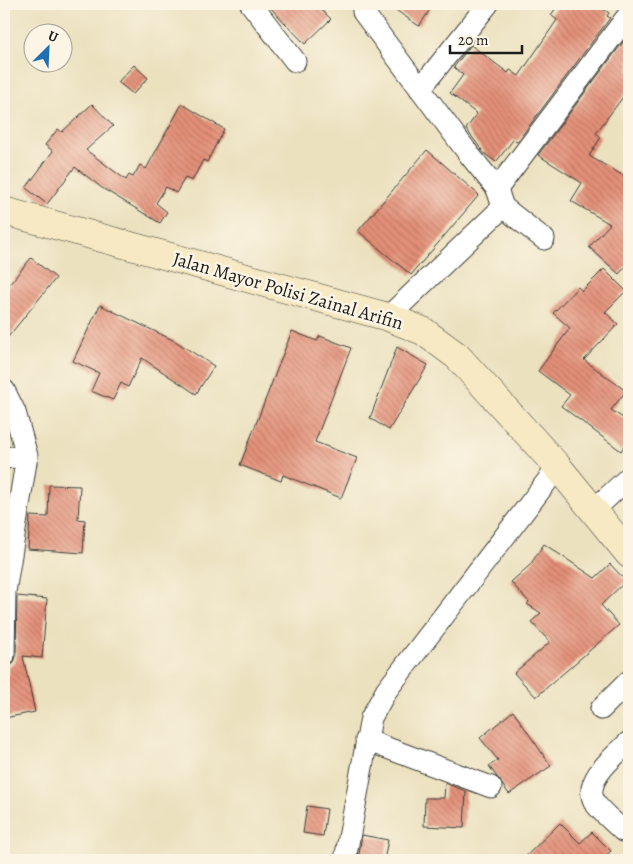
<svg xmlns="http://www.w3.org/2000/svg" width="633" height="864" font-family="Alegreya,serif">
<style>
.building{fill:url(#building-back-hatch)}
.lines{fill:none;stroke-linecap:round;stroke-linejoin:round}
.minor-casing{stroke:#3b3a34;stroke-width:23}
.secondary-casing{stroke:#3b3a34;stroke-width:29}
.minor{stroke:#fff;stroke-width:21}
.secondary{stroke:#f7e9c3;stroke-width:28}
.labels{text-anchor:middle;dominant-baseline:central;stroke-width:5;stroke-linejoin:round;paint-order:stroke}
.street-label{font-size:19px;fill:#1c1c1c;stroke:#fcf5e5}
</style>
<defs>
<pattern id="building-back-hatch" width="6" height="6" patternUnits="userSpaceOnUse" patternTransform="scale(1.25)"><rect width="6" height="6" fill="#e49078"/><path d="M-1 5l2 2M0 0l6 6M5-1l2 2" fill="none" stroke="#b87562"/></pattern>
</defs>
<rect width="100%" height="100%" fill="#fcf5e5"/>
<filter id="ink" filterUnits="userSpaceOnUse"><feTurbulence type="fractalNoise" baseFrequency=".02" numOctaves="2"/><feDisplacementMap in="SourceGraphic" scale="10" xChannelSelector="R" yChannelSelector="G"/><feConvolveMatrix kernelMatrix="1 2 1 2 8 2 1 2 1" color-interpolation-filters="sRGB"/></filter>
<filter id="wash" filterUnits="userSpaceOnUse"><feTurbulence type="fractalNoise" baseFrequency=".0096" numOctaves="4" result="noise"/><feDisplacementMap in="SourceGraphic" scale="20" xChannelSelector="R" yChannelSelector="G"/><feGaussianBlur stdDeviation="1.12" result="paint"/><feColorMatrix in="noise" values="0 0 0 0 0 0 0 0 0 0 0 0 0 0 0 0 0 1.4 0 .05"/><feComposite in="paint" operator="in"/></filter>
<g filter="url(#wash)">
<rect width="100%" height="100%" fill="#ebe1bf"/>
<g id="blocks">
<path class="building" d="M267,4h48l16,15 -26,25z
M387,4h47l-15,22z
M559,4h37l13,9 -2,3 3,2 -93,124 -4,-2 -17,22 -11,-8 -19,-25 11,-15 -27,-21 13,-18 -9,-8 17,-22 37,28 2,-3 9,6 38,-56 -6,-5z
M629,34v55l-33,44 5,4 -12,19 40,23v84l-10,11 -30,-27 21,-23 -39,-23 11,-18 -44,-28z
M134,65l14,13 -15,16 -15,-12z
M92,104l21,22 -27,24 40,30 3,-5 4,2 7,-12 6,4 36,-65 42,25 -17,33 -4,-2 -11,21 -7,-3 -9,15 -10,-6 -10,16 11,9 -7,11 -58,-35 -27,-21 -28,37 -21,-16 27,-37 -8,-6 13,-16 4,3z
M427,150l52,45 -68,80 -53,-44z
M31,258l25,20 -52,64v-51z
M604,269l22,22 -21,21 13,12 -34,36 42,31 -15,19 18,12v17l-8,12 -60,-45 9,-11 -32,-24 32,-43 -17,-15 25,-26 4,4z
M100,305l75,36 39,25 -18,28 -54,-36 -14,29 -7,-4 -8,17 -22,-9 8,-18 -26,-12z
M292,331l25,10 3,-5 31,12 -36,94 42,16 -16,40 -58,-23 -2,6 -41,-16z
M397,347l31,18 -39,65 -19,-12z
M49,485l31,1 -2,33 7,1 -2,33 -55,-4 2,-33 18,1z
M544,544l51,34 15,-14 16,17 -25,24 18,20 -83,72 -22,-24 36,-31 -19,-20 10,-9 -14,-9 2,-2 -18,-20 19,-17z
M17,596l30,3 -5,59 -19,-2 12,56 -31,6v-42l4,-1 1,-8 5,-4 2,-7z
M513,711l38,55 -42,28 -20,-28 9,-6 -18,-22z
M445,783l21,8 -2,37 -40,-2 1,-28h19z
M307,806l20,3 -4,27 -20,-3z
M560,823l20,20 12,-11 19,19 -10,9h-79z
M362,835l26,5 -4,20h-26z"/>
</g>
</g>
<g filter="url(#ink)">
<use href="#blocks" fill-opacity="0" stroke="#3b3a34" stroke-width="1"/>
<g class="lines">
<g class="minor-casing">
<path id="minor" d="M251,4l44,57
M363,4v8l105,141 29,36
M420,89l68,-85
M503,207l41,32
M388,317l115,-110 -6,-18 132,-175
M4,390l11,22 12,44 -23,2
M594,510l35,-33
M4,656l1,-64 22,-136
M601,709l28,-28
M366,740l125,47
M623,831c-8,-8 -21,-18 -28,-28 -14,-22 21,-48 34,-61
M345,860l26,-142 15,-27 172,-224"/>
</g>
<g class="secondary-casing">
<path id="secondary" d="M4,211l384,106 35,14 34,25 101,111 71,87"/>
</g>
<use href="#minor" class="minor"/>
<use href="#secondary" class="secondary"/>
</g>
</g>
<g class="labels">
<g class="street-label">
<text transform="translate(288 291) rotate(16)">Jalan Mayor Polisi Zainal Arifin</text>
</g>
</g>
<rect width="633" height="864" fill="none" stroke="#fcf5e5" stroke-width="20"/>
<g transform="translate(48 48) rotate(24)"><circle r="24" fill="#fcf5e5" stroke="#a29e95"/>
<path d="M0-4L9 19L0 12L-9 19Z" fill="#1f6fb2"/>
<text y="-8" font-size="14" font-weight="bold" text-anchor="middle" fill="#1c1c1c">U</text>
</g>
<path d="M450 45v8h72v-8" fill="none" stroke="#1c1c1c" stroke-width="2.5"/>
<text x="458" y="45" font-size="15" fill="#1c1c1c" stroke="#fcf5e5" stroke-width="4" paint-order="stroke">20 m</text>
</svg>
